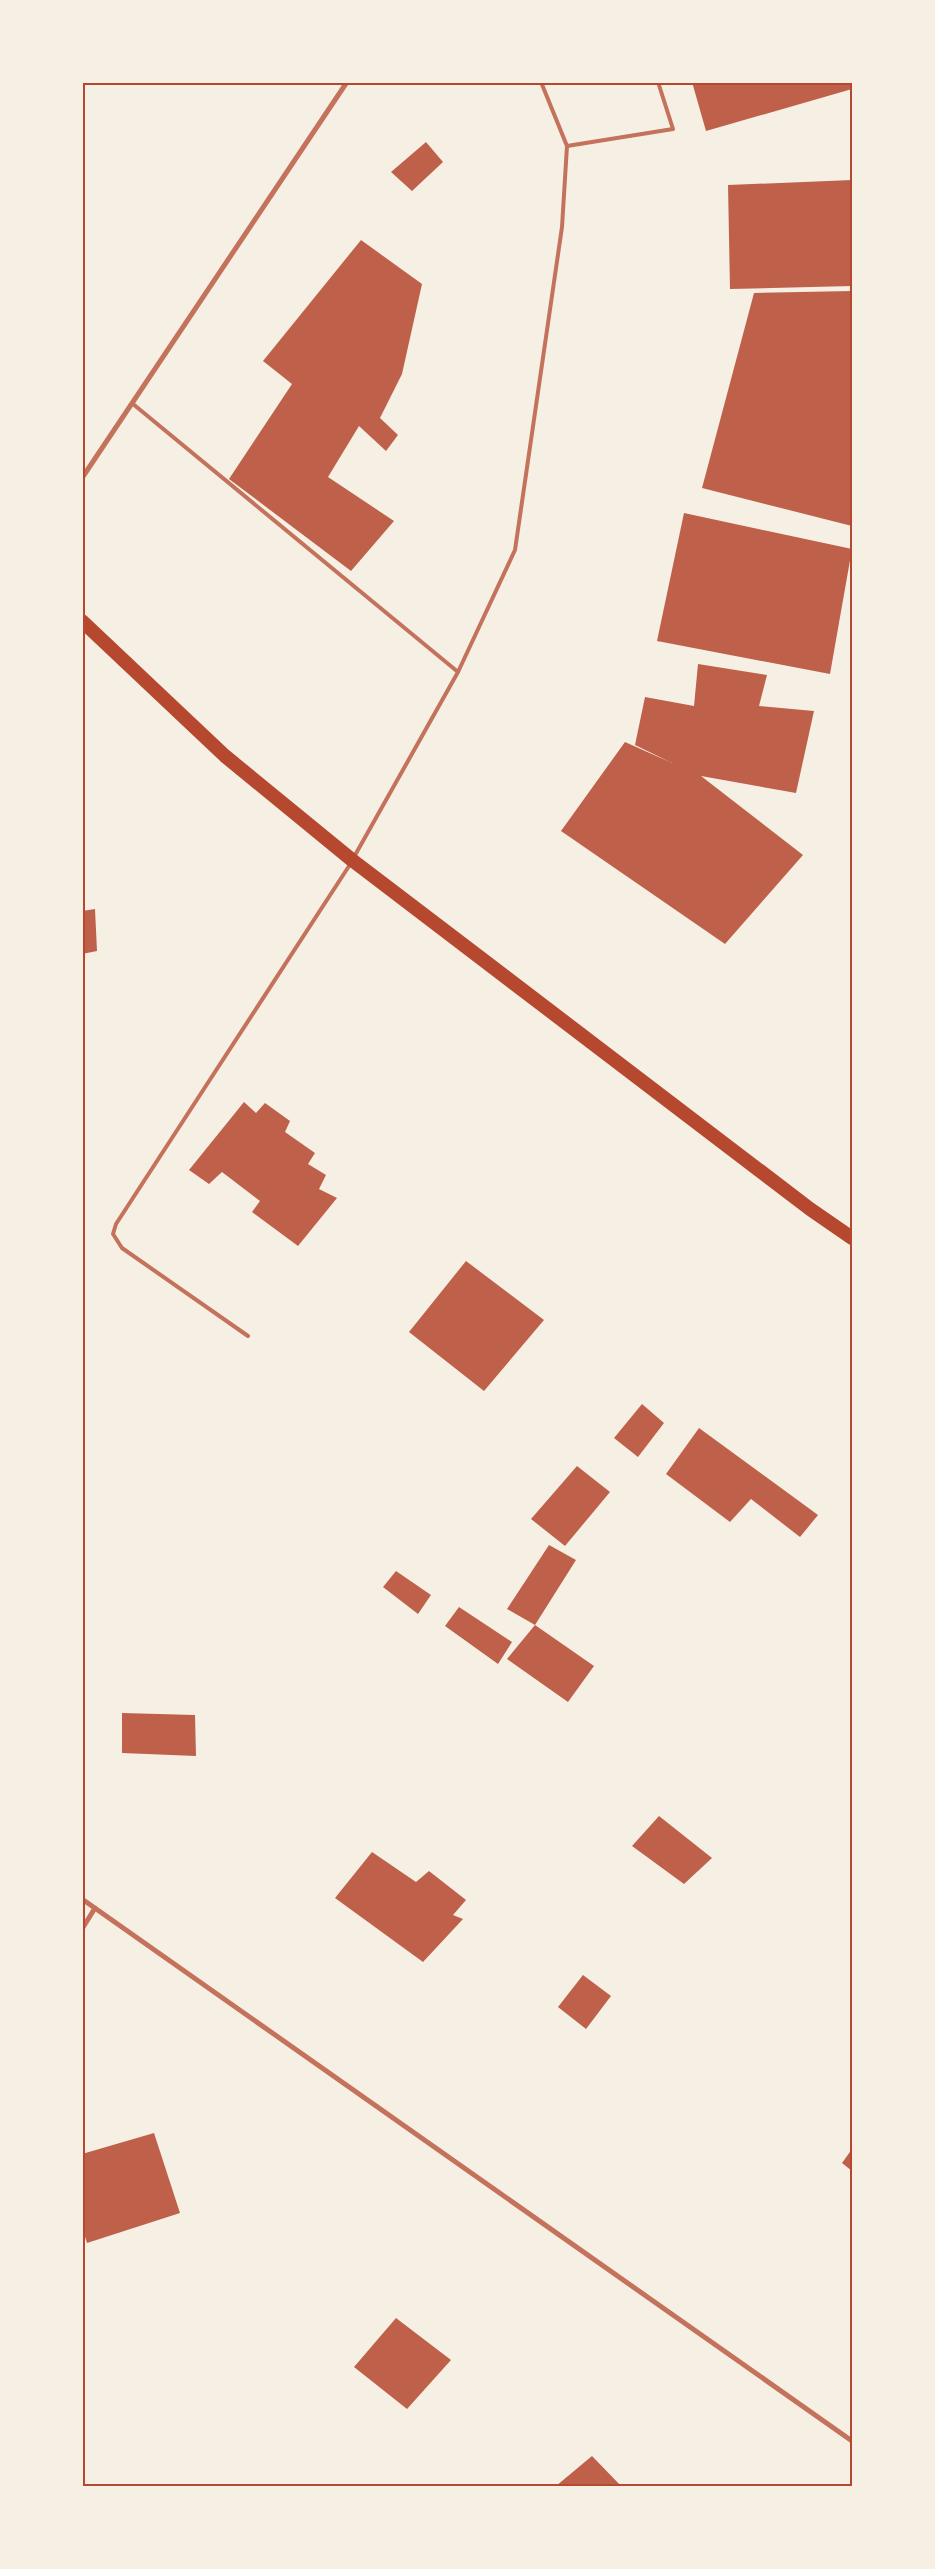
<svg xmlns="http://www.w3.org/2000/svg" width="935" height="2569" font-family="'DejaVu Sans',sans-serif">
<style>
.building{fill:#bf614a}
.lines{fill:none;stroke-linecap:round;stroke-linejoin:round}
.service{stroke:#c5725c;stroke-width:4}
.minor{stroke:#c5725c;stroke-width:5}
.trunk{stroke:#b5482f;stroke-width:14}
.neatline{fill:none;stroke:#b5482f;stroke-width:2}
</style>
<rect width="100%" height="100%" fill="#f6efe4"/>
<path class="building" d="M692,82h160v7l-146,42z
M426,142l17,20 -31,29 -21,-19z
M852,180v106l-122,3 -2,-104z
M361,240l61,44 -20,90 -22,44 18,17 -12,16 -27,-25 -31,51 66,44 -43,50 -122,-92 63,-95 -29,-23z
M852,291v235l-150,-38 52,-195z
M684,513l168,36 -22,125 -173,-33z
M698,664l69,11 -8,31 55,5 -18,82 -95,-17 102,79 -78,89 -164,-113 64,-89 47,21 -37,-18 10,-48 49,9z
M95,909l2,42 -15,3v-43z
M244,1102l12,11 9,-10 25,18 -5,11 30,21 -7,11 18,11 -7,14 18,9 -39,48 -46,-34 8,-11 -38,-29 -13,12 -20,-14z
M466,1261l78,59 -60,71 -75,-59z
M642,1404l22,19 -26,34 -24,-19z
M699,1428l119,87 -18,22 -49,-38 -21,23 -64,-48z
M577,1466l33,26 -45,54 -34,-27z
M549,1545l27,15 -41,65 -28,-16z
M396,1571l35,24 -13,19 -35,-27z
M459,1607l53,35 -14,22 -53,-38z
M535,1625l59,41 -26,36 -61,-43z
M122,1713l73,2 1,41 -74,-3z
M659,1816l53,42 -28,26 -52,-38z
M372,1852l44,30 13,-11 37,29 -13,15 10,4 -40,43 -88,-64z
M583,1975l28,21 -25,33 -28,-22z
M154,2133l26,80 -93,30 -5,-16v-73z
M852,2149v22l-10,-8z
M396,2318l55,42 -44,49 -53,-42z
M592,2456l29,30h-65z"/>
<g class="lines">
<path class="service" d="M567,146l106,-17 -15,-47
M133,404l325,268
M354,857l104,-185 57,-122 47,-323 5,-81 -26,-64
M248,1336l-126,-88 -9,-14 3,-10 235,-361"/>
<path class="minor" d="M82,478l265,-396
M82,1899l770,542
M82,1929l13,-21"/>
<path class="trunk" d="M82,621l143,135 127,104 458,349 42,29"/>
</g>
<rect width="935" height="2569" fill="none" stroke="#f6efe4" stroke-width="168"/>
<rect x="84" y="84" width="767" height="2401" class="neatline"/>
</svg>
